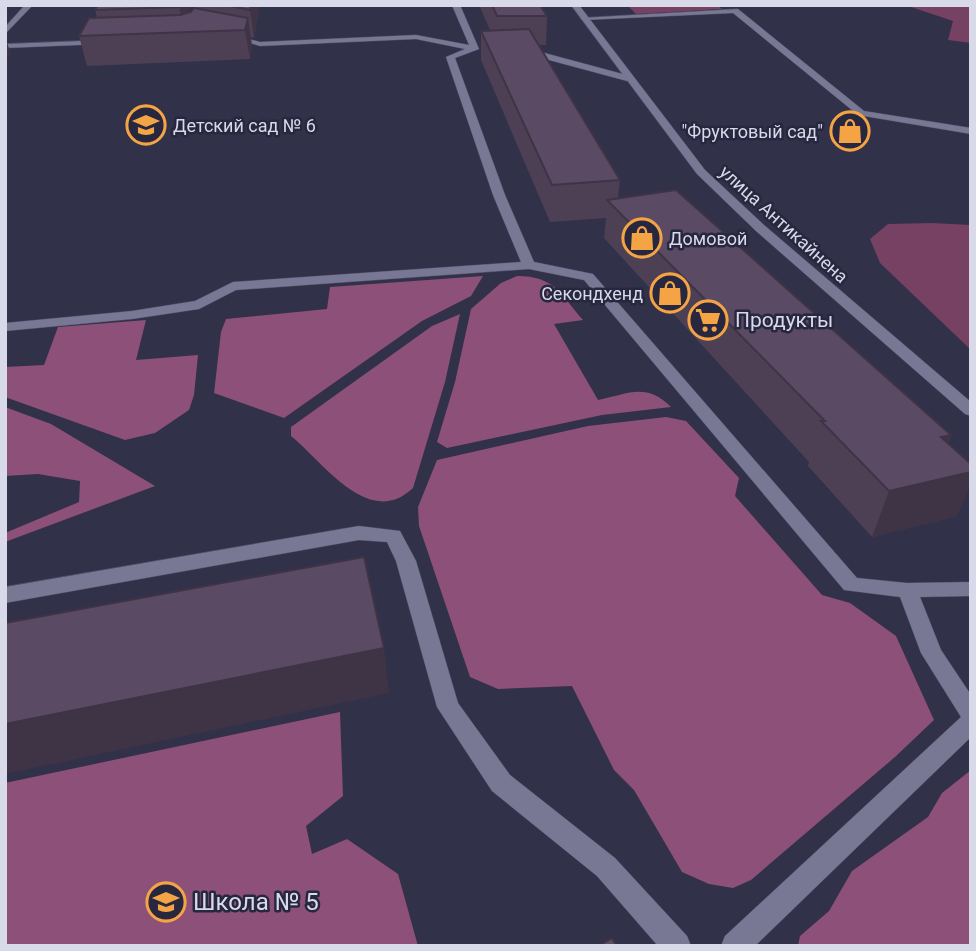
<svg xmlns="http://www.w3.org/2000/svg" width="976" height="951" font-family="Roboto,sans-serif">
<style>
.green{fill:#764163}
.forest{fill:#8d5078}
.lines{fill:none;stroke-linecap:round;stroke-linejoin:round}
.service-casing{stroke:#4f4e64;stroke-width:1}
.tertiary-casing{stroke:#4f4e64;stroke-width:1}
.service{fill:#787895;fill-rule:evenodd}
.tertiary{fill:#787895;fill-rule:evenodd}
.wall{fill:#4d4055}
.shaded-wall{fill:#3f3445}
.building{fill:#5a4a63;stroke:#3f3445;stroke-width:2}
.labels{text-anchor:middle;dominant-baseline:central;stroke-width:5;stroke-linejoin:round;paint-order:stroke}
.far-poi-label{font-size:18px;fill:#d8d9e9;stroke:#282740;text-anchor:start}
.far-street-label{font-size:18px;fill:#d8d9e9;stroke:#282740}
.poi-label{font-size:21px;fill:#d8d9e9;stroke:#282740;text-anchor:start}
.near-poi-label{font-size:24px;fill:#d8d9e9;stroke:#282740;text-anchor:start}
</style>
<rect width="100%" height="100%" fill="#31314a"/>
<path class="green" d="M717,5l5,4 -86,5 -7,-7z
M905,5h66v38l-23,-3 5,-19z
M932,223l39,2v125l-91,-87 -10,-24 18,-15z"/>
<path class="forest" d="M483,276l-12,20 -49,25 -138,97 -70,-25 7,-61 5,-13 101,-10 3,-22z
M517,276c38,0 44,19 66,44l-29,4 44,76c30,-6 48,-18 73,7l-69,8 -155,33 -10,-6 18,-60 16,-73 30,-26z
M460,314l-15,68 -32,106c-44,42 -90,-26 -122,-52v-9l141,-101z
M146,320l-10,40 62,-5 -4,40 -5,15 -34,23 -30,7 -120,-43v-30l39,-2 14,-38z
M5,407l46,17 104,62 -150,56v-9l74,-31 1,-21 -42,-7 -33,2z
M666,417l20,4 53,57 -4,18 87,99 28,8 46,33 38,84 -39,37 -144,123 -18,8 -24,-4 -27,-12 -48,-82 -20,-20 -42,-84 -74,3 -28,-12 -51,-151 -1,-19 19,-47 151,-34z
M340,712l3,84 -37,30 6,28 35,-15 51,35 20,72h-413v-163z
M971,770v176h-173l2,-10 29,-25 23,-40 76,-54 14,-24z"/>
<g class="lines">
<g class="service-casing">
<path id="service" d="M25,5h8l-28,29v-7z
M452,5h8l19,44 -24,9 50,137 29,67 59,12 264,304 50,5 64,-1v14l-51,1 21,53 30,45v42l-216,209h-34l4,-10 236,-219 -40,-64 -21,-56 -56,-7 -260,-310 -55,-11 -293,21 -37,19 -67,10 -127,12v-8l127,-12 63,-10 38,-19 288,-20 -28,-67 -47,-138 19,-8 -49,-10 -156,7 -33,-10 4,-2 29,8 156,-7 53,10z
M738,9l126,102 107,17v6l-113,-19 -125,-102 -149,7 -4,-2z
M106,40l-3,4 -98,4v-4z
M526,48l104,28 1,2 -4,3 -104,-28z
M359,526l41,5 16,30 42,142 52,72 105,83 72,78 4,10h-33l-61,-70 -105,-85 -55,-84 -41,-146 -9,-19 -28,-2 -354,63v-16z"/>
</g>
<g class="tertiary-casing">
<path id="tertiary" d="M571,5h8l126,165 59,55 207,177v14l-6,-2 -209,-183 -59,-57z"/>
</g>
<use href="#service" class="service"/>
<use href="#tertiary" class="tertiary"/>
</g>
<path class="wall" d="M191,5l-3,8 3,-1 3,-4 -1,-3h67l-6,33 -3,-1 1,10 -2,12 -163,7 -8,-30 18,-18 -2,-8z
M479,5h61l7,11 -1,29h-7l81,135 -2,18 333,237 -3,8 9,73 -85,21 -64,-71 1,-4 -205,-224 2,-20 -56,4 -69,-162v-29l9,-1z"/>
<path class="shaded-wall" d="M179,5h12l-6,17 -1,10z
M251,5h9l-6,33 -4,-28z
M248,18l4,29 -2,12 -5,-29z
M5,37l6,17 -6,6z
M951,435l-19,45 9,-43z
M971,472v13l-14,31 -85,21 17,-46z
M384,648l5,45 -384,81v-50z"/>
<path class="building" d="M98,5h83l-2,2 -84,3z
M226,5h25l-1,5z
M492,5h48l7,11h-50z
M194,8l54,10 -3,12 -166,6 10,-18 91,-3 11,-3z
M529,29l91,151 -68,5 -71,-154z
M676,190l275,245 -10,2 30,27v8l-82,19 -68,-70h4l-218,-221z
M364,557l20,91 -379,76v-101z
M612,938l5,8h-18z"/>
<defs>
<g id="school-ring" transform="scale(2.0125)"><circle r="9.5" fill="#282740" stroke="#f4a444" stroke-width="1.5"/><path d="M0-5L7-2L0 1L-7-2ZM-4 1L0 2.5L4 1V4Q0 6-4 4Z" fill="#f4a444"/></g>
<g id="shop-ring" transform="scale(2.0125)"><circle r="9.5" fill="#282740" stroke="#f4a444" stroke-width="1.5"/><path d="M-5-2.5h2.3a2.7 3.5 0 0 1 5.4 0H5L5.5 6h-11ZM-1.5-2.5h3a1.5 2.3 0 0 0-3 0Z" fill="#f4a444"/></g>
<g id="supermarket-ring" transform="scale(2.0125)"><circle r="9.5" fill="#282740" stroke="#f4a444" stroke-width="1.5"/><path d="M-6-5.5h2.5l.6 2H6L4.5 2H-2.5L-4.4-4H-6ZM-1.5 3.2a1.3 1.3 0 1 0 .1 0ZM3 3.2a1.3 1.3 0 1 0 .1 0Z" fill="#f4a444"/></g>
</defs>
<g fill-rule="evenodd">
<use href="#school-ring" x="146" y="125"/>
<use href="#shop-ring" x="850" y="131"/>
<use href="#shop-ring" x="642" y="238"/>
<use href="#shop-ring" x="670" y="293"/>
<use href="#supermarket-ring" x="708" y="320"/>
<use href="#school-ring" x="166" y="902"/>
</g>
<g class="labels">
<g class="far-poi-label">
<text x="173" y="125">Детский сад № 6</text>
<text x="823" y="131" text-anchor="end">"Фруктовый сад"</text>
<text x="669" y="238">Домовой</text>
<text x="643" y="293" text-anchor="end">Секондхенд</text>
</g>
<g class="far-street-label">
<text transform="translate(784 224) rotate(42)">улица Антикайнена</text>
</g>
<g class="poi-label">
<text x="735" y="320">Продукты</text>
</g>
<g class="near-poi-label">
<text x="193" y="902">Школа № 5</text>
</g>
</g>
<rect width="976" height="951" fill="none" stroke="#d8d9e9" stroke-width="14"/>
</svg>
